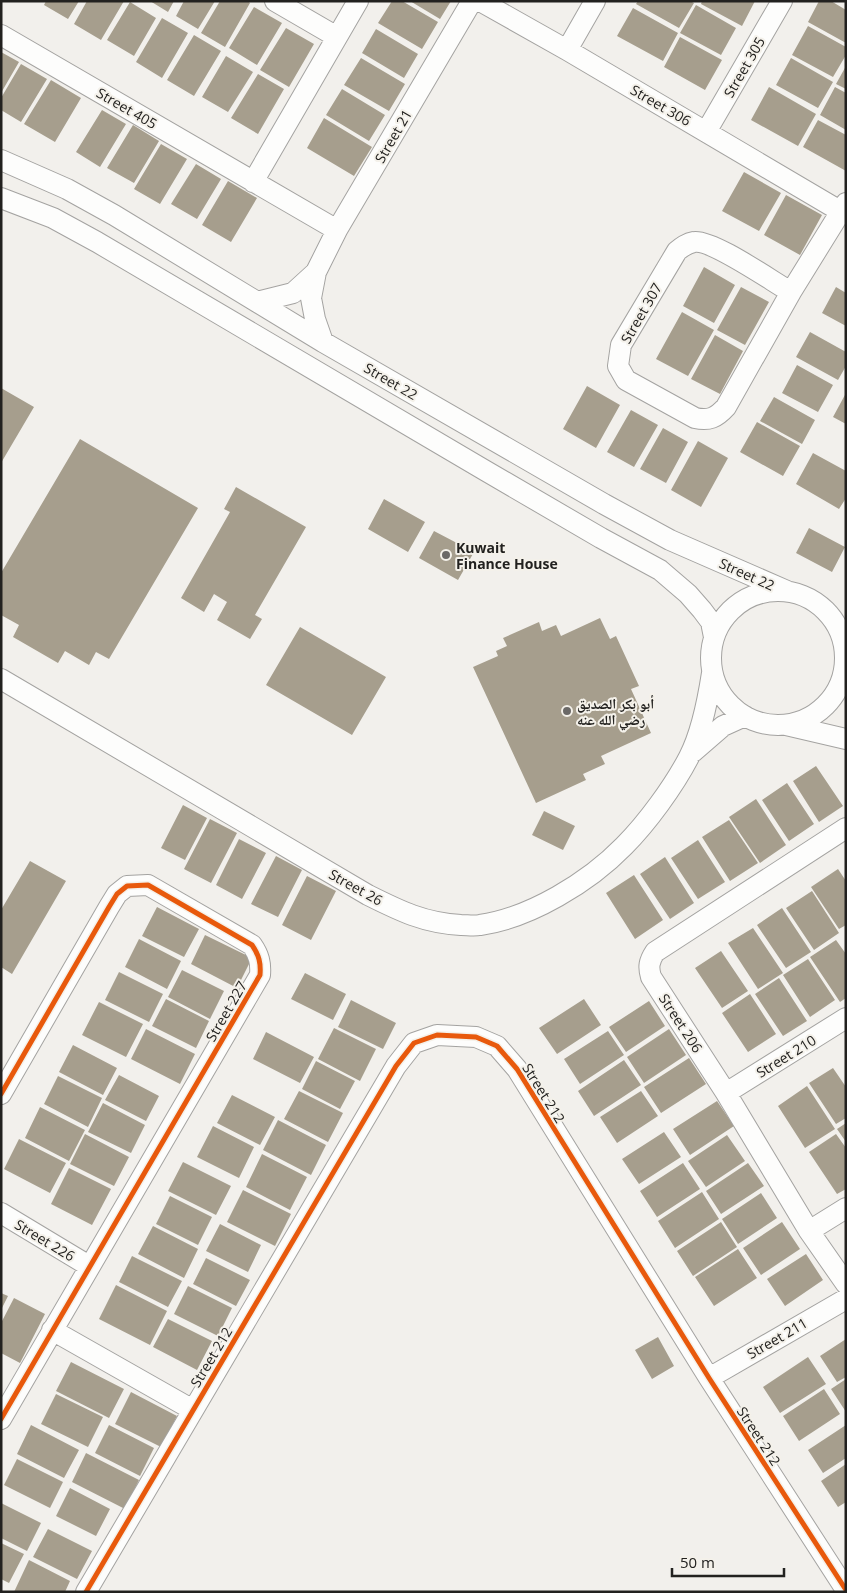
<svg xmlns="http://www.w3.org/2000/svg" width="847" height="1593" font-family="'Open Sans','Noto Naskh Arabic',sans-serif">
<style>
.building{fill:#a69e8d}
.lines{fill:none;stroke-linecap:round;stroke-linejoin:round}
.minor-casing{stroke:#a4a3a1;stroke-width:22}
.minor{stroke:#fdfdfc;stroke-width:20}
.cycleway-casing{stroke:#f4f1ea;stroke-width:8}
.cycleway{stroke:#e8590c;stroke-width:5}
.poi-dot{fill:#6b6967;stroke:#f4f1ea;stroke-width:2}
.labels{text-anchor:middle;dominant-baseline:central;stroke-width:4;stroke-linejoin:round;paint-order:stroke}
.street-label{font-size:14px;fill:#22211f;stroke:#f4f1ea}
.poi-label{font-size:14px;font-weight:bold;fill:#22211f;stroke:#f4f1ea;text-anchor:start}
</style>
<rect width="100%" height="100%" fill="#f2f0ec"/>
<path class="building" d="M46,1h33l-11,18 -24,-14z
M87,1h37l-23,39 -27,-16z
M150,1h24l-6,11z
M184,1h31l-17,28 -22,-13z
M220,1h28l2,2 -25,44 -24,-14z
M392,1h10l36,21 -16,27 -44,-26z
M410,1h41l-11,18z
M638,1h52l4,2 -15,25 -43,-24z
M702,1h53l-13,25 -41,-22z
M819,1h12l15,9v33l-38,-21z
M130,2l26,16 -22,38 -27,-16z
M696,5l40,23 -15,27 -41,-22z
M254,7l28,16 -25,42 -28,-17z
M633,8l45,25 -15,28 -46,-25z
M162,18l26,15 -26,45 -26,-16z
M808,26l38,21v8l-13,22 -41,-22z
M286,28l28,16 -25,43 -29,-17z
M376,29l42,25 -14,24 -42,-25z
M194,35l27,16 -27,45 -27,-16z
M680,37l42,23 -17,30 -41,-23z
M1,52l18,10 -18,31z
M226,56l27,16 -25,40 -26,-15z
M361,58l44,26 -16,27 -45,-26z
M791,58l42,24 -15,26 -42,-23z
M21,64l26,15 -26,43 -20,-12v-12z
M846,66v23l-10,-5z
M258,74l26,15 -26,45 -27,-16z
M51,80l30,18 -26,44 -31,-18z
M769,87l47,27 -18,32 -47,-26z
M835,87l11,6v37l-26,-15z
M342,89l43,26 -16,26 -43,-26z
M102,110l24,14 -26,43 -24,-15z
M324,118l48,29 -18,29 -47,-28z
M818,120l28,15v36l-43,-24z
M133,125l26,16 -25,42 -27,-15z
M161,144l26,15 -27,45 -26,-15z
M196,164l25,15 -24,40 -26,-15z
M744,172l37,21 -22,38 -37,-20z
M228,181l29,17 -26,44 -29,-17z
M786,195l36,20 -22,40 -36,-20z
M704,267l31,18 -21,38 -31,-17z
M741,287l28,15 -24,43 -28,-15z
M836,287l10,6v33l-24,-13z
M682,312l32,18 -26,46 -32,-17z
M810,332l36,20v14l-8,14 -42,-23z
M715,335l28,16 -23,43 -29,-15z
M797,365l36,20 -15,27 -36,-19z
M587,386l33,19 -24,43 -33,-19z
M1,388l33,19 -33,56z
M846,393v31l-13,-7z
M774,397l41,23 -13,24 -42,-23z
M631,410l27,15 -24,42 -27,-15z
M757,422l43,24 -17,30 -43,-24z
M663,428l25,14 -22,41 -26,-14z
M80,439l118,69 -89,151 -13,-7 -7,13 -24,-14 -7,12 -45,-26 6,-12 -18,-10v-42z
M698,441l30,17 -27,49 -30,-17z
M813,453l33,18v27l-7,11 -43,-25z
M236,487l70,40 -51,88 7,4 -12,20 -33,-19 10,-18 -13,-8 -10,18 -23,-14 49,-86 -6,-3z
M384,499l41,23 -17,30 -40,-23z
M809,528l36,19 -13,25 -36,-19z
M434,531l40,21 -16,28 -39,-22z
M600,618l10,21 6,-3 23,50 -8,3 20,44 -50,23 4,8 -22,10 3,6 -50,23 -63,-136 25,-11 -2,-5 11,-5 -4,-8 36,-16 3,9 14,-6 5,11z
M300,627l86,50 -34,58 -86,-50z
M816,766l27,40 -24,16 -26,-41z
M787,783l27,41 -25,17 -27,-41z
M756,799l30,46 -26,18 -31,-46z
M183,805l24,13 -22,42 -24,-12z
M544,811l31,15 -12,24 -31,-15z
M210,819l27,14 -26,50 -27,-14z
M729,820l29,43 -28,18 -28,-44z
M239,839l27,14 -24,46 -26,-14z
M698,840l27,42 -27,17 -27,-41z
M276,856l26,14 -24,47 -27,-13z
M665,857l29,46 -24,16 -30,-45z
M30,861l36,20 -54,93 -11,-7v-57z
M838,869l8,12v44l-7,4 -28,-42z
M634,875l29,45 -28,19 -29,-46z
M307,876l29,15 -25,49 -29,-15z
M812,891l27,42 -25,17 -28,-42z
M157,907l42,22 -15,28 -42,-21z
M782,908l29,44 -25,16 -29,-43z
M753,928l30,45 -25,16 -30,-46z
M205,935l47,23 -15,30 -46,-24z
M139,939l42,22 -14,28 -42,-22z
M836,940l10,14v44l-6,4 -30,-45z
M721,951l27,40 -26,17 -27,-40z
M808,959l27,41 -25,17 -27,-42z
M182,970l42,21 -14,28 -42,-22z
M119,972l44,22 -14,28 -44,-22z
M305,973l41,21 -13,26 -42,-21z
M779,978l28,43 -24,15 -28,-42z
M750,994l26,40 -28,18 -26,-39z
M166,999l43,22 -13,27 -44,-22z
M584,999l17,26 -44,29 -18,-26z
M351,1000l45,23 -13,26 -45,-22z
M649,1001l16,25 -39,26 -17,-25z
M99,1002l44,22 -17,33 -44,-22z
M334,1028l42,21 -16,32 -42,-22z
M146,1029l49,25 -15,30 -49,-25z
M669,1029l17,26 -42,28 -17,-26z
M608,1031l16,24 -44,29 -16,-25z
M266,1032l48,25 -14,26 -47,-24z
M73,1045l44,23 -14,27 -44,-23z
M689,1058l17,26 -45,29 -17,-26z
M624,1060l17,25 -47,31 -16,-25z
M316,1061l39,20 -15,28 -38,-20z
M833,1068l13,19v31l-10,6 -27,-41z
M119,1075l40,21 -13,25 -41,-21z
M58,1076l44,22 -14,29 -44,-23z
M807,1086l28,43 -30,19 -27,-42z
M299,1091l44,22 -15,29 -44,-23z
M641,1091l17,25 -41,27 -17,-26z
M232,1095l43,22 -15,28 -43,-22z
M717,1101l17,25 -44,29 -17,-26z
M103,1103l42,22 -14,28 -43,-21z
M40,1107l45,23 -16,31 -44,-23z
M278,1120l48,25 -15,30 -48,-25z
M846,1123v19l-9,-13z
M213,1126l41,21 -15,31 -42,-21z
M664,1132l17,25 -42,27 -17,-25z
M85,1134l44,23 -15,29 -44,-22z
M836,1134l10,14v41l-9,5 -28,-42z
M727,1135l18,26 -39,26 -18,-26z
M19,1139l47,24 -16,30 -46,-24z
M262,1154l45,23 -17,33 -44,-23z
M183,1162l48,24 -15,29 -48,-24z
M683,1163l17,26 -43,28 -17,-26z
M748,1163l16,23 -43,28 -15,-23z
M69,1168l42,21 -19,36 -41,-21z
M243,1190l48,24 -16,32 -48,-24z
M702,1192l17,27 -44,29 -17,-27z
M761,1193l16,25 -39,26 -16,-25z
M170,1196l42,21 -14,28 -42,-21z
M721,1222l16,25 -44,29 -16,-25z
M782,1222l18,27 -39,26 -18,-27z
M220,1224l41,21 -13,27 -42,-21z
M153,1226l45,23 -14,29 -46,-24z
M738,1249l19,29 -43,28 -19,-29z
M806,1254l17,26 -38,26 -18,-27z
M132,1256l50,25 -14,26 -49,-25z
M206,1258l44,22 -14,26 -43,-22z
M116,1285l51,26 -17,34 -51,-26z
M188,1286l44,22 -14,28 -44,-22z
M1,1293l7,3 -7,14z
M14,1298l31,16 -25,49 -19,-10v-30z
M168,1319l44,22 -15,29 -44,-23z
M658,1337l16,29 -22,13 -17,-29z
M846,1339v38l-9,5 -17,-26z
M808,1357l18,27 -46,29 -17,-26z
M71,1362l53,27 -15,29 -53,-27z
M846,1379v33l-15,-23z
M824,1389l16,25 -41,27 -16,-25z
M131,1392l46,24 -16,31 -46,-23z
M56,1394l47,23 -15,30 -47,-23z
M31,1425l48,25 -15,28 -47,-24z
M109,1425l45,23 -14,28 -45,-23z
M846,1425v33l-23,15 -15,-23z
M86,1453l53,27 -14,29 -53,-27z
M17,1459l46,23 -13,26 -46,-23z
M846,1464v38l-8,5 -17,-26z
M70,1488l40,21 -14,27 -40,-20z
M1,1503l40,20 -14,28 -26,-13z
M48,1529l44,22 -15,28 -44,-22z
M1,1543l23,11 -15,29 -8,-4z
M29,1560l41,21 -5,11h-51z"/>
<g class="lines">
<g class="minor-casing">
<path id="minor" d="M275,1l62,36
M480,1l87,49 273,161
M1,35l336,195
M567,50l28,-49
M706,132l76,-131
M1,160l66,29 47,26 209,127 281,162 66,36 117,51
M253,182l105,-181
M1,198l52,20 44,24 389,229 115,67 59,32 28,24 14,16 9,12 3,15
M791,292c-18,-10 -79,-53 -97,-50 -7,1 -12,5 -17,9l-56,94 -3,21 8,14 69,38c14,3 21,0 31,-11l65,-115 55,-89
M257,302l36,-9 23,-21
M323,342l-8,-23 -4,-21 5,-26 21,-42 135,-229
M711 658a67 67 0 1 1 134 0a67 67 0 1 1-134 0Z
M1,679l367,216c32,16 56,28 93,30 6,0 13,1 19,0 50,-7 109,-43 144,-79 23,-23 50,-60 65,-89 12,-23 19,-58 23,-84
M786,725l60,14
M693,752l30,-26 22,-10
M846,828l-191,124c-6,9 -7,15 -4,25l75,116 83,138 37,53
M726,1093l120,-75
M1,1094l108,-187 8,-13 10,-8 21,-1 104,60c7,10 9,18 8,30l-259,444
M1,1213l88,53
M809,1231l37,-23
M52,1330l141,80
M709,1378l137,-79
M86,1592l310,-526 18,-23 23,-8 39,2 21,9 20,23 192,309 137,212"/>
</g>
<use href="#minor" class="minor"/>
<g class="cycleway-casing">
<path id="cycleway" d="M1,1094l108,-187 8,-13 10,-8 21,-1 104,60c7,10 9,18 8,30l-259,444
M86,1592l310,-526 18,-23 23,-8 39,2 21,9 20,23 192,309 137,212"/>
</g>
<use href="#cycleway" class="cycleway"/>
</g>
<g class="poi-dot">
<circle cx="446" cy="555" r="5"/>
<circle cx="567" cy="711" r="5"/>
</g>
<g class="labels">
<g class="street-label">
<text transform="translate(744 67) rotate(-60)">Street 305</text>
<text transform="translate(661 105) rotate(30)">Street 306</text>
<text transform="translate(127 108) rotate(30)">Street 405</text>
<text transform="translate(393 136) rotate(-60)">Street 21</text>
<text transform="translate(641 313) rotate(-60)">Street 307</text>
<text transform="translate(391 381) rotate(30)">Street 22</text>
<text transform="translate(747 574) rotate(24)">Street 22</text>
<text transform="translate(356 887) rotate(29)">Street 26</text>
<text transform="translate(226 1011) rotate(-60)">Street 227</text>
<text transform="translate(681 1023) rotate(57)">Street 206</text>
<text transform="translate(786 1056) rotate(-32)">Street 210</text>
<text transform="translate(544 1093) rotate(58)">Street 212</text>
<text transform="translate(45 1240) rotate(31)">Street 226</text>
<text transform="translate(777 1338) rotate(-30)">Street 211</text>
<text transform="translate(211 1357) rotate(-59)">Street 212</text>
<text transform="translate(759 1436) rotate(57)">Street 212</text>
</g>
<g class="poi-label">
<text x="456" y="547">Kuwait<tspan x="456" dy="16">Finance House</tspan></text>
<text x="577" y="703">أبو بكر الصديق<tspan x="577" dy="16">رضي الله عنه</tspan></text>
</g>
</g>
<rect width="847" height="1593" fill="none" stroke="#22211f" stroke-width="5"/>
<path d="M672 1568v8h112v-8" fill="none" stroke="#22211f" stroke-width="2.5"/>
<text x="680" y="1568" font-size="15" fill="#22211f" stroke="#f4f1ea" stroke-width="4" paint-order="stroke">50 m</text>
</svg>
